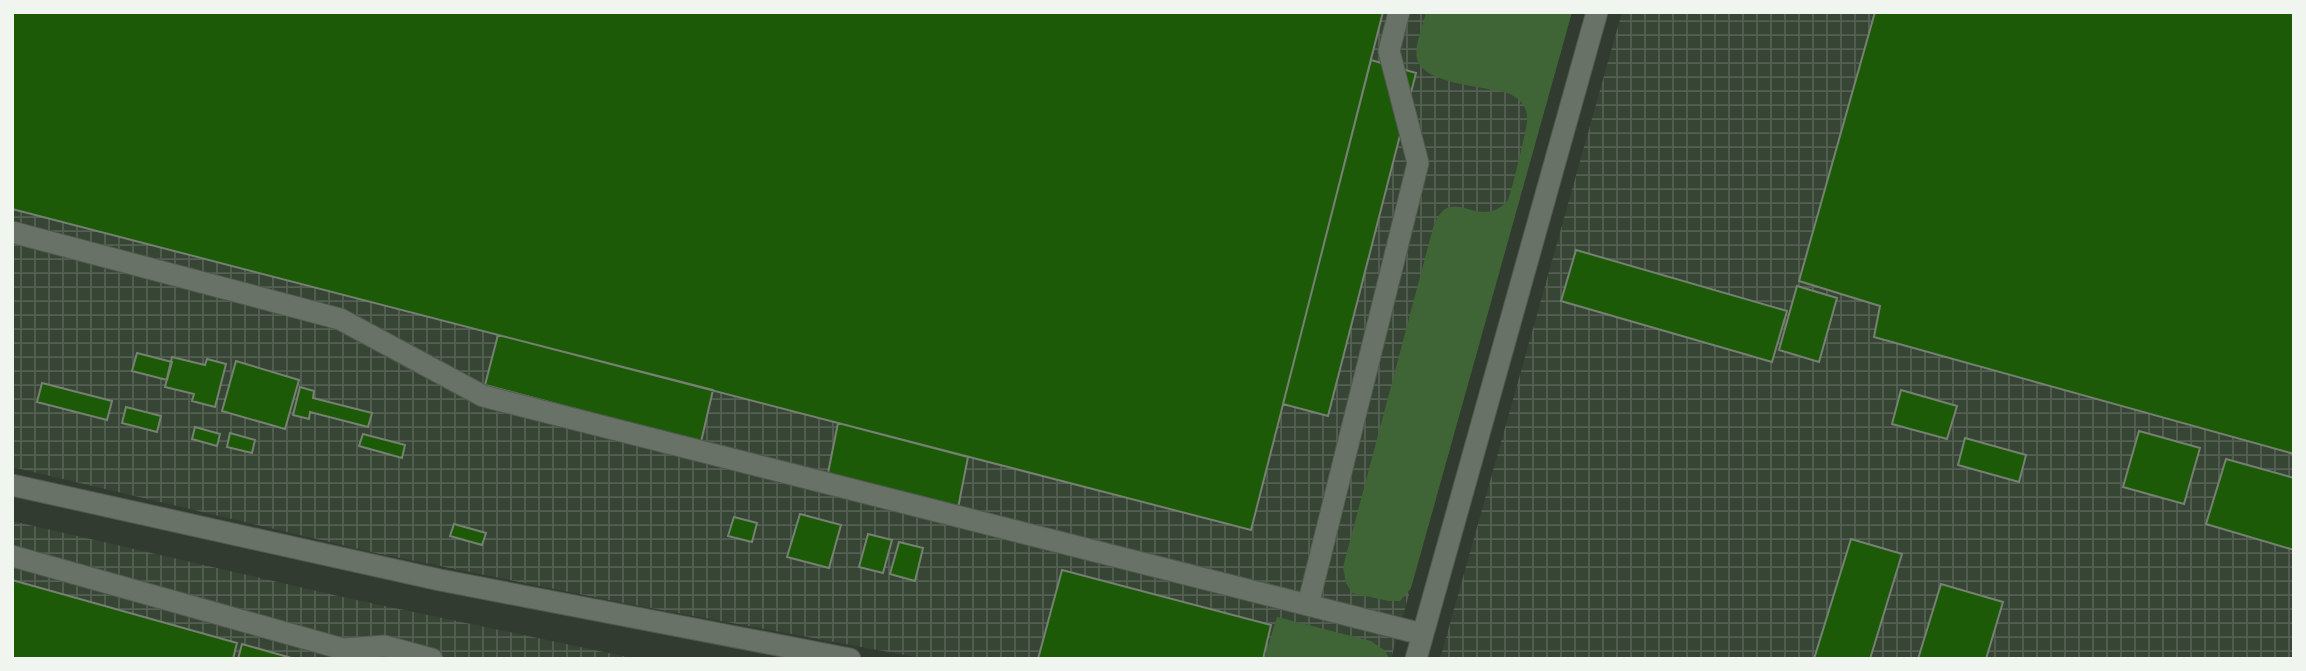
<svg xmlns="http://www.w3.org/2000/svg" width="2306" height="671" font-family="'Roboto Condensed',sans-serif">
<style>
.industrial{fill:url(#industrial-grid)}
.green{fill:#3f6536}
.building{fill:#1c5a07;stroke:#768073;stroke-width:2}
.lines{fill:none;stroke-linecap:round;stroke-linejoin:round}
.minor-casing{stroke:#51594f;stroke-width:23}
.minor{stroke:#687266;stroke-width:21}
</style>
<defs>
<pattern id="industrial-grid" width="8" height="8" patternUnits="userSpaceOnUse" patternTransform="scale(1.75)"><rect width="8" height="8" fill="#374534"/><path d="M0 4h8M4 0v8" fill="none" stroke="#546052"/></pattern>
</defs>
<rect width="100%" height="100%" fill="#323b30"/>
<path class="industrial" d="M12,12h1560l-181,647h-465l-302,-56 -244,-49 -368,-87z
M1622,12h672v647h-854z
M12,521l335,77 290,61h-625z"/>
<path class="green" d="M1426,12h146l-161,576 -11,13h-11l-37,-8 -6,-10 -3,-16 90,-339c15,-42 37,-8 62,-18 4,-1 11,-7 13,-10 3,-6 18,-68 19,-78 1,-9 -2,-17 -9,-23 -8,-7 -20,-8 -30,-10 -19,-4 -65,-8 -71,-30 -3,-14 6,-33 9,-47z
M1277,617l94,24 13,9 6,9h-126z"/>
<path class="building" d="M12,12h1371l-132,518 -1239,-321z
M1875,12h419v442l-420,-117 6,-31 -81,-25z
M1371,60l45,13 -88,343 -45,-12z
M1576,250l211,61 -15,51 -211,-61z
M1797,286l40,12 -18,64 -40,-12z
M498,335l215,55 -12,52 -216,-57z
M137,353l35,9 -5,18 -35,-9z
M172,357l33,8 2,-6 19,5 -11,43 -23,-6 2,-7 -29,-7z
M236,361l63,19 -14,49 -63,-18z
M42,383l70,18 -5,19 -70,-18z
M300,387l14,4 -1,7 59,15 -4,14 -58,-15 -1,7 -16,-4z
M1901,390l56,16 -10,33 -55,-15z
M126,407l35,9 -4,16 -35,-9z
M838,423l130,34 -10,51 -130,-35z
M195,427l25,7 -3,12 -25,-7z
M2139,431l61,17 -16,56 -61,-17z
M230,433l25,7 -3,13 -25,-6z
M363,434l42,11 -3,13 -43,-12z
M1965,438l61,17 -7,27 -61,-17z
M2226,459l68,19v72l-88,-26z
M800,514l41,11 -12,43 -42,-11z
M734,517l23,6 -5,19 -24,-6z
M454,524l32,9 -4,12 -32,-9z
M868,534l24,6 -9,33 -24,-6z
M1851,539l51,15 -32,105h-56z
M899,542l24,6 -8,33 -25,-7z
M1062,570l209,55 -8,34h-225z
M12,580l225,63 -4,16h-221z
M1941,584l62,18 -17,57h-68z
M242,644l53,15h-57z"/>
<g class="lines">
<g class="minor-casing">
<path id="minor" d="M12,232l328,87 143,77 939,238
M12,485l428,95 410,79
M12,556l331,93 -2,10
M1308,605l110,-442 -29,-112 10,-39
M343,649l42,-3 47,13
M1416,659l181,-647"/>
</g>
<use href="#minor" class="minor"/>
</g>
<rect width="2306" height="671" fill="none" stroke="#f0f6ef" stroke-width="28"/>
</svg>
